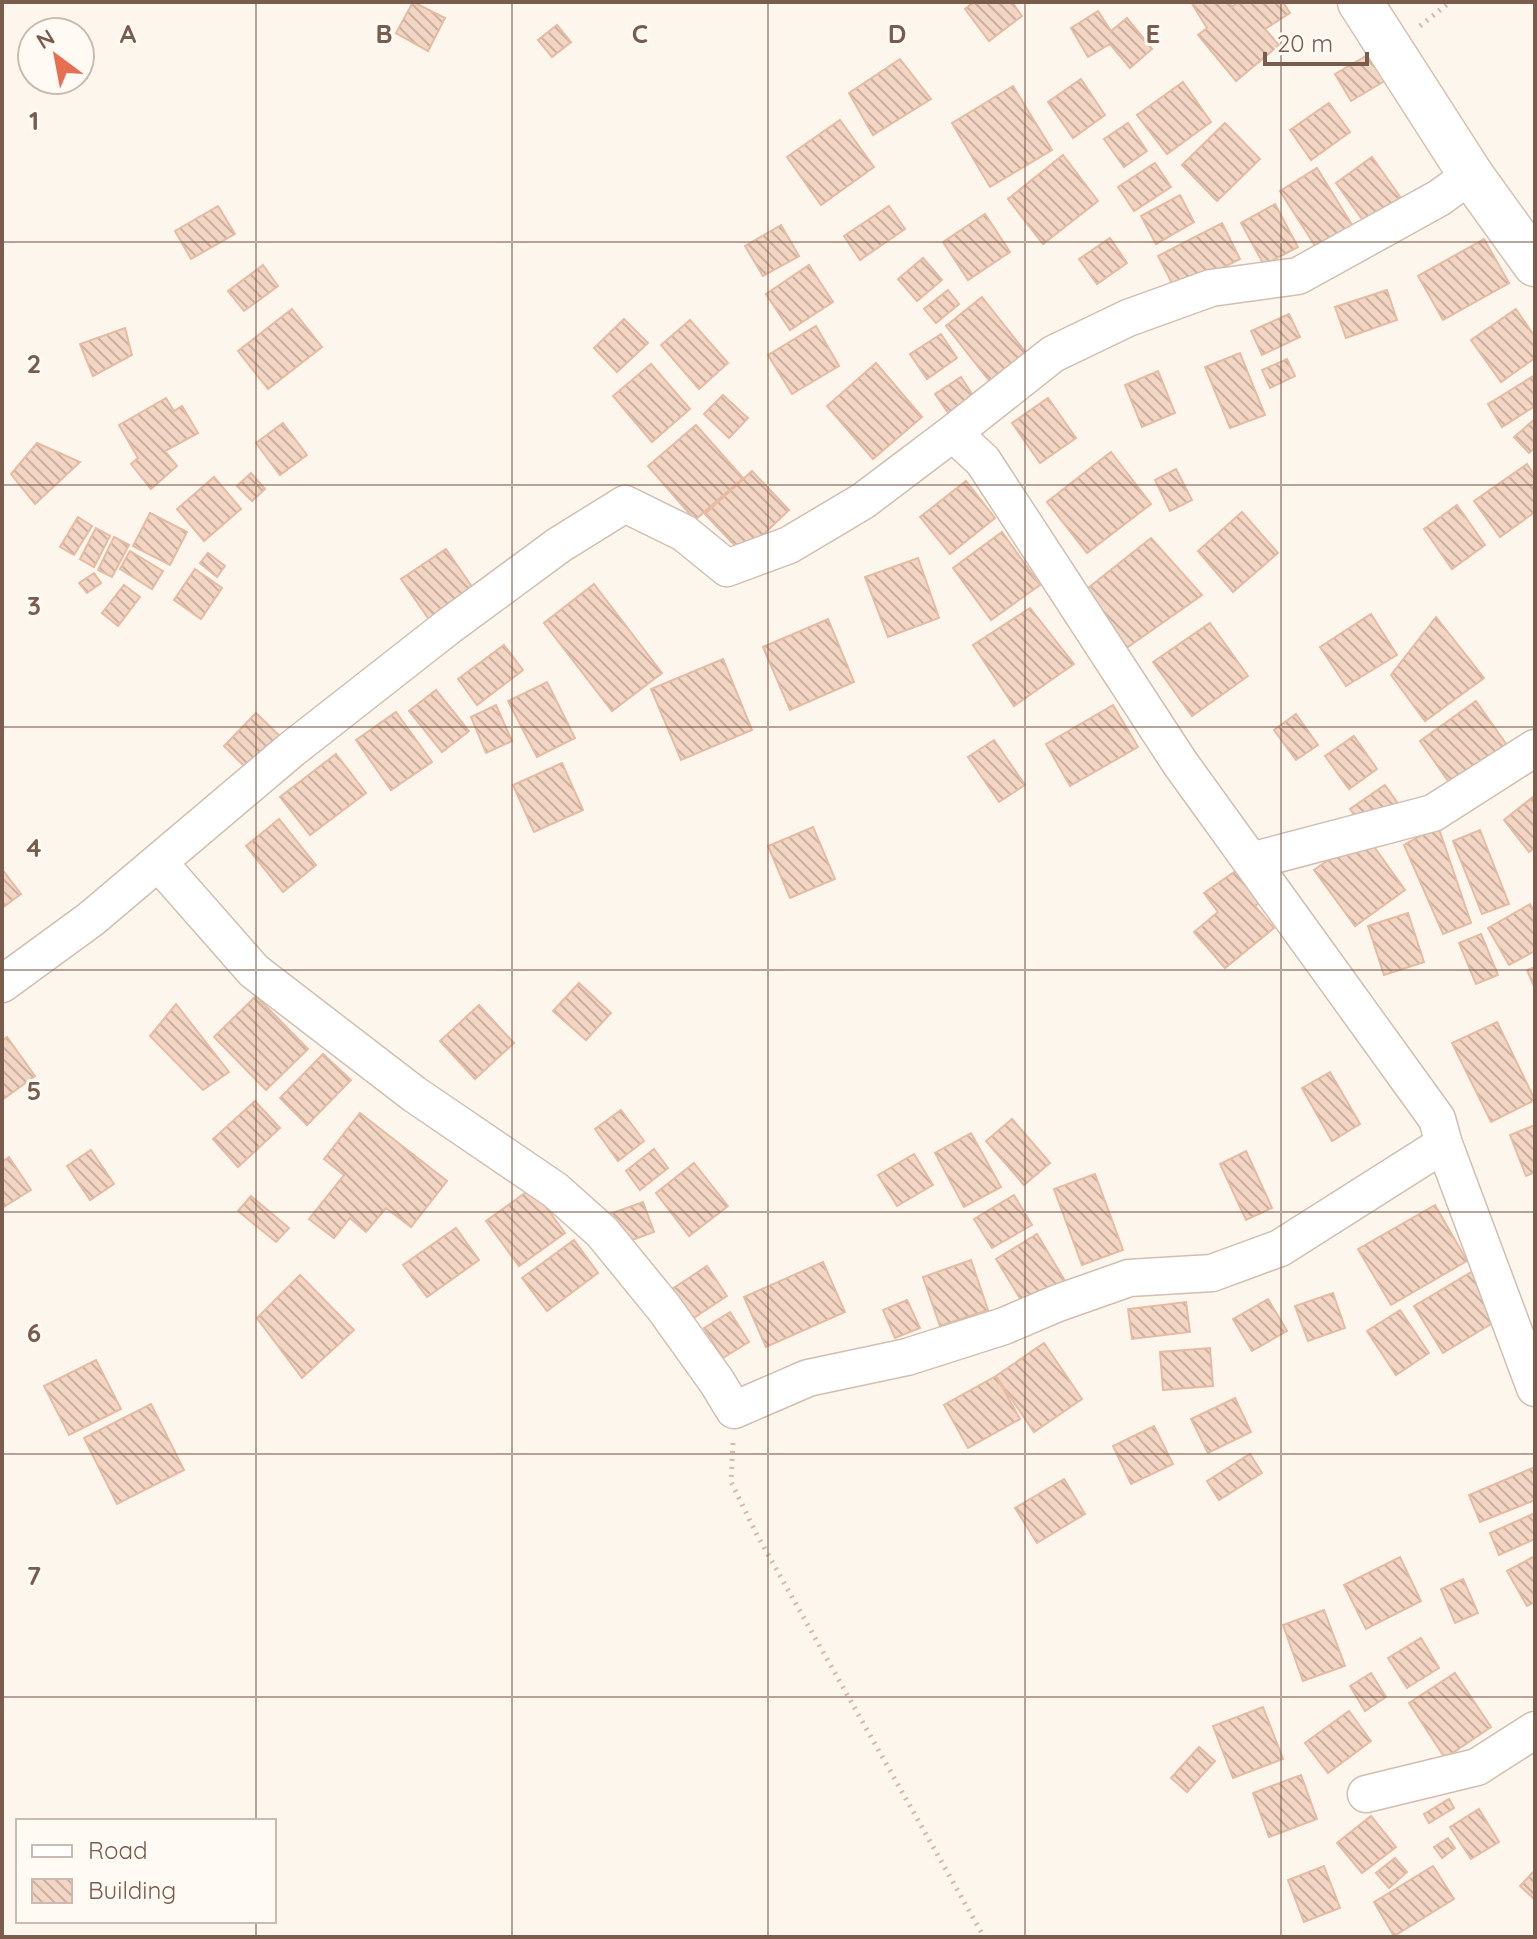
<svg xmlns="http://www.w3.org/2000/svg" width="1537" height="1939" font-family="Quicksand,sans-serif">
<style>
.building{fill:url(#building-back-hatch);stroke:#e6bba3;stroke-width:2}
.lines{fill:none;stroke-linecap:round;stroke-linejoin:round}
.minor-casing{stroke:#d1beb0;stroke-width:39}
.secondary-casing{stroke:#d6c0b0;stroke-width:47}
.path{stroke:#d9b8a5;stroke-width:5;stroke-dasharray:2 6;stroke-linecap:butt}
.minor{stroke:#fff;stroke-width:36}
.secondary{stroke:#fff;stroke-width:44}
.grid{fill:none;stroke:#7a5c4d;stroke-width:2;stroke-opacity:0.55}
.grid-label{font-size:26px;text-anchor:middle;font-weight:bold;fill:#7a5c4d;stroke:#fffaf3;stroke-width:6;stroke-linejoin:round;paint-order:stroke}
</style>
<defs>
<pattern id="building-back-hatch" width="6" height="6" patternUnits="userSpaceOnUse" patternTransform="scale(2)"><rect width="6" height="6" fill="#f3d5c3"/><path d="M-1 5l2 2M0 0l6 6M5-1l2 2" fill="none" stroke="#cab0a1"/></pattern>
</defs>
<rect width="100%" height="100%" fill="#fdf6ec"/>
<path class="building" d="M413,2l32,16 -17,33 -32,-18z
M974,2h38l10,14 -33,25 -24,-32z
M1191,2h38l3,5 6,-5h45l7,11 -25,16 14,16 -43,36 -38,-46 9,-7z
M1098,11l13,20 16,-13 25,31 -22,19 -20,-24 -22,13 -17,-29z
M557,25l14,17 -19,15 -14,-17z
M1373,52l15,27 -37,22 -16,-27z
M900,59l31,40 -58,36 -24,-42z
M1081,79l24,36 -32,23 -25,-36z
M1183,82l28,40 -44,32 -30,-39z
M1013,86l39,64 -62,37 -38,-64z
M1329,103l21,29 -39,28 -21,-30z
M840,120l34,47 -53,38 -34,-48z
M1128,123l19,28 -23,16 -20,-28z
M1225,123l35,36 -43,42 -35,-36z
M1063,155l35,46 -55,43 -35,-45z
M1372,157l34,48 -36,25 -34,-47z
M1155,163l16,24 -37,24 -16,-24z
M1317,168l40,65 -36,22 -41,-64z
M1180,195l14,27 -38,22 -15,-28z
M1275,204l23,43 -34,18 -23,-42z
M218,206l17,28 -44,25 -16,-28z
M889,206l16,23 -45,31 -16,-24z
M985,214l25,38 -42,28 -25,-38z
M1222,223l18,36 -64,32 -18,-35z
M781,225l18,31 -36,20 -18,-30z
M1110,238l17,25 -30,21 -18,-25z
M1484,239l25,44 -66,37 -25,-44z
M923,258l19,22 -25,21 -19,-22z
M263,265l15,21 -34,25 -16,-20z
M809,265l24,37 -43,28 -24,-36z
M948,290l11,14 -23,19 -12,-14z
M1387,290l10,30 -51,18 -11,-31z
M982,297l49,62 -36,29 -49,-62z
M292,309l30,38 -54,42 -30,-38z
M1516,309l19,28v21l-34,24 -30,-42z
M1289,314l11,23 -38,18 -11,-24z
M624,319l24,24 -31,29 -23,-24z
M690,320l38,43 -29,26 -38,-44z
M816,326l23,40 -47,28 -24,-39z
M125,328l7,27 -39,21 -13,-32z
M941,334l16,24 -30,21 -17,-25z
M1240,353l25,62 -35,13 -25,-61z
M1287,359l8,17 -25,12 -8,-18z
M876,363l46,54 -49,42 -46,-53z
M651,364l39,45 -38,33 -39,-46z
M1158,371l17,42 -33,14 -17,-42z
M1535,375v31l-33,21 -14,-23z
M961,377l13,20 -25,17 -14,-20z
M723,395l25,23 -19,20 -25,-24z
M166,398l8,13 8,-5 16,27 -33,18 12,15 -26,23 -20,-25 7,-6 -19,-33z
M1048,398l28,40 -36,25 -28,-40z
M1535,419v29l-6,5 -15,-16z
M283,423l24,32 -27,20 -24,-32z
M696,425l47,53 -48,42 -47,-54z
M37,443l43,19 -45,42 -24,-30z
M1111,452l40,52 -64,49 -40,-51z
M1527,464l8,12v36l-35,25 -26,-36z
M1176,469l16,31 -22,11 -15,-31z
M752,471l37,39 -46,44 -38,-40z
M251,473l14,16 -13,12 -15,-15z
M214,477l27,32 -37,32 -27,-32z
M966,481l29,37 -45,36 -30,-37z
M1457,505l28,40 -33,24 -28,-40z
M1242,512l36,41 -45,39 -35,-41z
M150,513l37,19 -17,33 -37,-19z
M78,517l14,9 -18,29 -14,-8z
M96,528l14,8 -16,31 -14,-8z
M1002,532l38,53 -49,35 -38,-52z
M114,537l15,8 -17,32 -14,-7z
M1151,538l51,57 -77,54 -42,-57z
M446,549l33,48 -44,31 -34,-49z
M130,551l33,20 -11,18 -32,-20z
M208,553l17,13 -8,11 -17,-14z
M918,558l21,60 -51,19 -23,-60z
M195,569l27,19 -21,31 -27,-19z
M94,573l7,10 -14,10 -8,-10z
M594,584l68,89 -50,38 -68,-88z
M124,585l16,12 -22,29 -16,-13z
M1030,608l44,56 -60,42 -41,-61z
M1371,614l26,41 -51,31 -26,-39z
M1436,617l48,61 -59,43 -34,-46z
M828,619l26,63 -64,28 -27,-63z
M1210,623l38,53 -56,40 -39,-54z
M504,645l19,25 -46,35 -19,-26z
M723,659l29,71 -71,30 -30,-71z
M547,682l28,56 -38,19 -29,-56z
M436,690l33,41 -27,21 -33,-41z
M1476,701l33,47 -56,40 -33,-47z
M496,705l16,36 -26,12 -15,-36z
M1113,705l25,42 -68,39 -24,-42z
M396,712l36,50 -41,28 -35,-50z
M256,713l30,29 -32,34 -30,-30z
M1296,714l22,31 -22,15 -22,-30z
M1354,736l23,33 -28,20 -24,-33z
M994,740l31,45 -26,17 -31,-45z
M336,754l30,39 -56,42 -30,-38z
M562,763l21,47 -49,22 -21,-47z
M1385,785l12,17 -35,25 -12,-18z
M1534,796l1,51 -6,5 -25,-32z
M279,819l37,46 -33,27 -37,-46z
M1438,826l33,97 -28,11 -39,-89z
M813,827l22,52 -45,19 -22,-52z
M1480,830l29,74 -27,10 -29,-73z
M1365,834l40,56 -50,36 -41,-56z
M1240,868l23,32 -8,6 19,22 -49,40 -31,-36 24,-20 -14,-19z
M2,869l19,25 -19,14z
M1530,904l5,9v38l-26,14 -21,-37z
M1408,913l16,49 -40,13 -16,-49z
M1481,934l17,41 -22,9 -17,-41z
M1535,967v22l-8,-19z
M579,983l32,30 -25,27 -33,-29z
M256,996l52,53 -42,41 -52,-53z
M176,1004l53,68 -26,18 -53,-54z
M479,1005l35,38 -39,36 -35,-38z
M1497,1022l38,78 -44,22 -39,-79z
M7,1037l28,39 -33,24v-59z
M323,1054l28,26 -44,45 -27,-27z
M1330,1072l30,52 -28,17 -30,-53z
M255,1101l25,27 -42,39 -25,-28z
M621,1110l23,31 -26,20 -23,-32z
M360,1113l87,68 -36,46 -25,-19 -20,24 -16,-14 -16,20 -25,-19 35,-44 -20,-16z
M1012,1119l38,44 -26,22 -38,-44z
M1535,1125v47l-9,4 -16,-41z
M971,1133l30,54 -37,20 -29,-54z
M654,1149l14,19 -28,22 -14,-19z
M91,1150l23,34 -24,16 -23,-34z
M1246,1151l26,57 -26,12 -26,-56z
M914,1154l19,31 -36,21 -19,-31z
M9,1157l22,33 -29,18v-46z
M694,1163l34,43 -39,30 -33,-43z
M1095,1174l28,76 -41,15 -28,-76z
M532,1188l33,45 -46,33 -33,-45z
M1014,1195l18,30 -40,23 -18,-29z
M251,1196l38,32 -13,14 -38,-31z
M643,1202l11,30 -38,14 -12,-30z
M1435,1205l32,56 -76,44 -33,-56z
M456,1228l23,32 -52,37 -24,-32z
M1037,1234l28,47 -41,24 -28,-46z
M574,1240l24,33 -51,38 -25,-33z
M971,1260l17,50 -48,16 -17,-49z
M823,1262l22,50 -79,35 -22,-50z
M707,1266l20,30 -38,25 -20,-30z
M1473,1271l28,47 -58,35 -29,-47z
M300,1275l54,55 -52,48 -45,-60z
M1333,1293l12,35 -37,13 -13,-35z
M1268,1299l19,32 -35,20 -19,-32z
M907,1300l13,28 -25,10 -12,-28z
M1186,1302l4,30 -58,7 -4,-30z
M1400,1310l29,43 -33,22 -29,-44z
M730,1312l19,30 -26,16 -19,-30z
M1044,1343l38,56 -48,33 -38,-56z
M1210,1348l3,38 -50,4 -3,-38z
M96,1360l25,49 -52,26 -25,-49z
M996,1376l24,43 -52,29 -24,-43z
M1235,1398l16,34 -43,21 -17,-34z
M151,1404l33,66 -67,34 -33,-66z
M1154,1426l19,38 -42,20 -18,-38z
M1250,1454l12,19 -43,27 -12,-19z
M1535,1467v33l-55,22 -11,-27z
M1064,1479l21,35 -48,29 -22,-35z
M1535,1513v26l-36,16 -9,-22z
M1535,1556v46l-8,4 -20,-35z
M1400,1557l21,44 -55,28 -22,-44z
M1463,1579l15,34 -23,10 -14,-34z
M1324,1610l21,56 -42,15 -20,-56z
M1421,1638l18,30 -32,20 -19,-30z
M1371,1673l15,24 -21,14 -15,-25z
M1455,1673l36,54 -46,31 -36,-55z
M1263,1707l20,52 -50,19 -20,-52z
M1349,1711l22,30 -43,32 -23,-30z
M1199,1747l16,14 -28,31 -16,-14z
M1301,1775l16,44 -48,18 -16,-44z
M1449,1799l5,9 -25,15 -5,-9z
M1479,1809l20,33 -28,17 -21,-32z
M1371,1816l25,31 -34,26 -25,-30z
M1448,1838l7,10 -13,10 -8,-11z
M1395,1858l12,14 -18,16 -13,-15z
M1324,1866l16,42 -36,14 -16,-42z
M1433,1866l21,33 -60,37 -20,-34z
M1535,1870v30l-15,-14z"/>
<g class="lines">
<g class="minor-casing">
<path id="minor" d="M1471,175l-32,23 -141,78 -87,12 -83,30 -75,36 -100,79 30,28 197,302 257,356 7,25 91,244
M1251,861l182,-48 102,-65
M159,863l95,108 160,123 141,96 47,42 62,76 53,74 17,28 74,-32 99,-21 97,-31 54,-23 71,-25 83,-5 68,-25 164,-104
M2,984l89,-65 201,-170 157,-123 110,-81 66,-41 59,29 43,35 62,-23 74,-44 90,-68
M1366,1794l111,-27 58,-37"/>
</g>
<g class="secondary-casing">
<path id="secondary" d="M1360,2l111,173 64,89"/>
</g>
<path class="path" d="M1420,26l30,-24
M733,1443l-2,39 26,53 227,402"/>
<use href="#minor" class="minor"/>
<use href="#secondary" class="secondary"/>
</g>
<path class="grid" d="M256,2v1819M512,2v1935M768,2v1935M1025,2v1935M1281,2v1935M2,242h1533M2,485h1533M2,727h1533M2,970h1533M2,1212h1533M2,1454h1533M2,1697h1533M256,1921v16"/>
<g class="grid-label">
<text x="128" y="43">A</text>
<text x="384" y="43">B</text>
<text x="640" y="43">C</text>
<text x="897" y="43">D</text>
<text x="1153" y="43">E</text>
<text x="34" y="130">1</text>
<text x="34" y="373">2</text>
<text x="34" y="615">3</text>
<text x="34" y="857">4</text>
<text x="34" y="1100">5</text>
<text x="34" y="1342">6</text>
<text x="34" y="1585">7</text>
</g>
<rect width="1537" height="1939" fill="none" stroke="#7a5c4d" stroke-width="8"/>
<rect x="16" y="1819" width="260" height="104" fill="#fffaf3" stroke="#cabbb1" stroke-width="2"/>
<rect x="32" y="1845" width="40" height="12" fill="#ffffff" stroke="#cabbb1" stroke-width="2"/>
<text x="88" y="1859" font-size="24" fill="#7a5c4d">Road</text>
<rect x="32" y="1879" width="40" height="24" fill="url(#building-back-hatch)" stroke="#cabbb1" stroke-width="2"/>
<text x="88" y="1899" font-size="24" fill="#7a5c4d">Building</text>
<g transform="translate(56 56) rotate(328)"><circle r="38" fill="#fffaf3" stroke="#cabbb1" stroke-width="2"/>
<path d="M0-6L14 30L0 20L-14 30Z" fill="#e76f51"/>
<text y="-12" font-size="22" font-weight="bold" text-anchor="middle" fill="#7a5c4d">N</text>
</g>
<path d="M1265 52v12h102v-12" fill="none" stroke="#7a5c4d" stroke-width="4"/>
<text x="1277" y="52" font-size="24" fill="#7a5c4d" stroke="#fffaf3" stroke-width="6" paint-order="stroke">20 m</text>
</svg>
